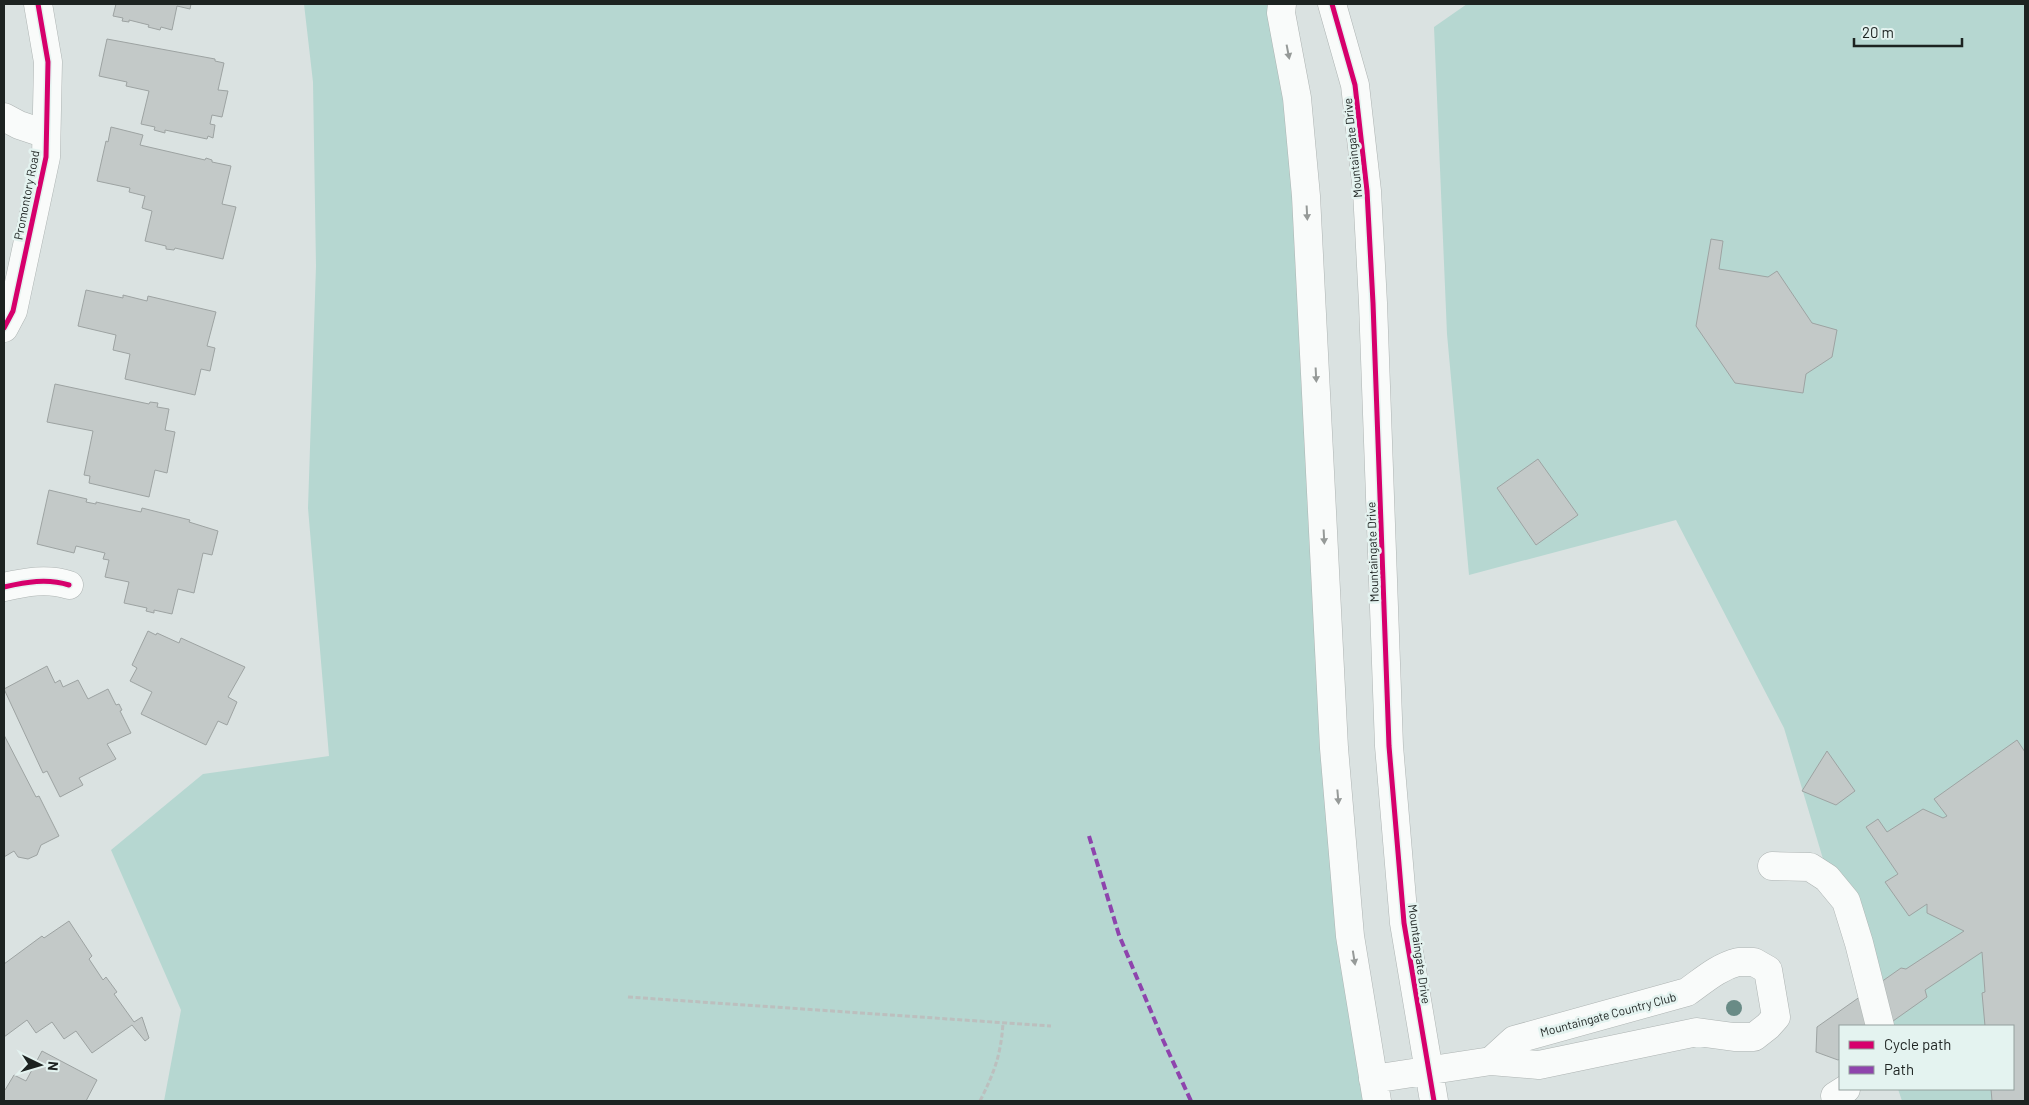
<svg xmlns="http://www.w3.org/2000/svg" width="2029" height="1105" font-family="Barlow,sans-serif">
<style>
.green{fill:#b6d7d1}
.building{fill:#c3c9c8;stroke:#9da3a2}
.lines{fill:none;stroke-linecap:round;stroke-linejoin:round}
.minor-casing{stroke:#aeb4b3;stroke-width:29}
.path{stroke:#bcbfbe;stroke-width:3;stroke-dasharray:5 2.5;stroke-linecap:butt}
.minor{stroke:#f9fbfa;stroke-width:28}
.quiet{stroke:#8e44ad;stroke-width:4;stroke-dasharray:8 4;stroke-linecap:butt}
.cycleway-casing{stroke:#e4f3f0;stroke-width:8}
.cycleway{stroke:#d6006c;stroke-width:5}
.tree{fill:#698b86}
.oneway{fill:#969a98}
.labels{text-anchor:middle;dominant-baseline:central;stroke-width:5;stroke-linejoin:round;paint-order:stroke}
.street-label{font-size:12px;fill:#1d2321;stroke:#e4f3f0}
</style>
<rect width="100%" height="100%" fill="#dae2e1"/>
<path class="green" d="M304,4h962l15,9 53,735 43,353h-1213l17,-91 -70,-160 92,-76 126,-18 -21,-248 8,-242 -3,-184z
M1467,4h558v1097h-123l-4,-12h115v-63h-136l-37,-110 -56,-188 -108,-208 -207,55 -22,-241 -13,-307z"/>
<path class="building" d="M116,4h75l-1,5 -13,-3 -5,24 -11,-3 -1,3 -12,-3 1,-2 -20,-5v2l-7,-1 1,-3 -10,-2z
M107,39l108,20v2l9,2 -6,27 10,1 -6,26 -10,-2 -2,9 5,1 -2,13 -5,-2 -1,3 -42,-9v3l-11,-3 1,-3 -14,-3 8,-33 -23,-5 1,-4 -28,-6z
M111,127l32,8 -3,10 65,15 1,-2 6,2v2l19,4 -9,38 14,3 -13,52 -48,-11 -1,2 -8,-1v-3l-21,-5 7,-30 -10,-3 3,-12 -16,-4 1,-4 -33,-7 9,-40 2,1z
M1711,239l12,2 -4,28 49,8 9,-6 35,52 25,7 -5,27 -26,17 -3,19 -68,-10 -39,-57z
M86,290l37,8v-3l24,6 1,-5 68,16 -9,34 8,2 -5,23 -9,-2 -6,26 -70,-16 5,-25 -17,-4 3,-15 -38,-9z
M55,384l94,20 1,-2 8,1 -1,4 12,2 -4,21 10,2 -8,41 -12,-3 -6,27 -60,-14 1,-7 -6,-1 9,-44 -46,-9z
M1538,459l40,56 -42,30 -39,-57z
M49,490l38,9 -1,3 10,2v-2l45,10 1,-4 48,12 -1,2 29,9 -6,24 -9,-2 -9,40 -16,-4 -6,25 -18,-4v3l-8,-2 1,-3 -23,-5 5,-21 -24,-5 4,-17 -6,-1 2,-6 -29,-7 -2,7 -37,-9z
M148,631l8,4 1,-2 22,10 2,-5 64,29 -17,30 9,5 -10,23 -9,-4 -12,24 -65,-31 11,-22 -22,-11 7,-13 -5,-3z
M47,666l8,17 5,-3 3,7 15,-7 10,19 20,-10 8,16 3,-1 3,6 -2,1 11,22 -24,11 9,15 -37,19 4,7 -23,12 -13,-26 -4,2 -39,-84z
M4,735l32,62 3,-1 20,40 -18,9 -4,10 -9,4 -10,-2 -4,-6 -10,6z
M2017,740l8,12v349h-33l-1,-12h22v-63h-28l-3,-33 3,-1 -3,-40 -57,38 2,7 -41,29h-46v33l-2,1 -22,-8 1,-25 84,-59 5,1 58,-38 -37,-18v-9l-18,12 -24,-34 13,-8 -32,-47 12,-8 9,13 36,-23 20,9 4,-2 -13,-17z
M1827,751l28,40 -19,14 -34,-14z
M69,921l23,35 -3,3 14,21 3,-3 11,15 -3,2 20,28 8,-5 7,21 -4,3 -13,-16 -40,28 -16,-22 -12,8 -12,-17 -16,11 -9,-13 -23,17v-73l38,-28 2,2z
M42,1051l55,29 -11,21h-82v-11h1l9,-15 12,6z"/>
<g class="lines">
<g class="minor-casing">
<path id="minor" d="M1282,4l-1,9 16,85 9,98 28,552 16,188 27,165
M1332,4l23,81 12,106 6,112 16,443 15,177 30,178
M4,117l15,8 27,9
M4,328l9,-17 33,-154 2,-95 -10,-58
M4,587c22,-5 43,-9 65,-2
M1772,866l38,1 17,11 19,23 13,42 21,83
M1738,962h16l14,8 8,47 -8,9 -14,11h-20l-37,-5 -158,33 -48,-4 23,-21 173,-48c17,-12 31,-25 51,-30z
M1373,1079l118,-18
M1835,1096l11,-7"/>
</g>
<path class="path" d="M628,997l423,29
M980,1101c14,-28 21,-46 23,-78"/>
<use href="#minor" class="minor"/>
<path class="quiet" d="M1089,836l30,99 44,105 28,61"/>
<g class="cycleway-casing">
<path id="cycleway" d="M1332,4l23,81 12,106 6,112 16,443 15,177 30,178
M4,328l9,-17 33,-154 2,-95 -10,-58
M4,587c22,-5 43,-9 65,-2"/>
</g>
<use href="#cycleway" class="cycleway"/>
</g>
<circle class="tree" cx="1734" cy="1008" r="8"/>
<defs><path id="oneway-solid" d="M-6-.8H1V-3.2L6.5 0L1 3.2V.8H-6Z" transform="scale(1.25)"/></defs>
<g class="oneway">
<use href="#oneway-solid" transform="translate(1288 52) rotate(79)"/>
<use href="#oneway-solid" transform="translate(1307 213) rotate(87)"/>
<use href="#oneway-solid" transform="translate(1316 375) rotate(87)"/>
<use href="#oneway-solid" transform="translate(1324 537) rotate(87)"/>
<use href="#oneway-solid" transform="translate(1338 797) rotate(85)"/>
<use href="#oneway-solid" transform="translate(1354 958) rotate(81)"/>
</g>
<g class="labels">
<g class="street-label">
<text transform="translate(1352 148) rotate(-96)">Mountaingate Drive</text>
<text transform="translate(26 195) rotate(-79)">Promontory Road</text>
<text transform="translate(1372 552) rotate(-92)">Mountaingate Drive</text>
<text transform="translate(1420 954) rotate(82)">Mountaingate Drive</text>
<text transform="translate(1608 1014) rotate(-15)">Mountaingate Country Club</text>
</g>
</g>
<rect width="2029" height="1105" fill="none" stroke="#1d2321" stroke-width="10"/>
<rect x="1839" y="1025" width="175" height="65" fill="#e4f3f0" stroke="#94a09d"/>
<rect x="1849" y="1041" width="25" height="8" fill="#d6006c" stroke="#94a09d"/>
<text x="1884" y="1050" font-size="15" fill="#1d2321">Cycle path</text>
<rect x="1849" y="1066" width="25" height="8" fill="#8e44ad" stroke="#94a09d"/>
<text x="1884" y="1075" font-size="15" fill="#1d2321">Path</text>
<g transform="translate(40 1065) rotate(95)" stroke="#e4f3f0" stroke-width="4" paint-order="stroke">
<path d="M0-4L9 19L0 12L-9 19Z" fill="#1d2321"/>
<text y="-8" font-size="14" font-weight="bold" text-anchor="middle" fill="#1d2321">N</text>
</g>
<path d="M1854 38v8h108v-8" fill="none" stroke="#1d2321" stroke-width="2.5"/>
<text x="1862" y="38" font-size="15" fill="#1d2321" stroke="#e4f3f0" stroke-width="4" paint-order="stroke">20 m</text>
</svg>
